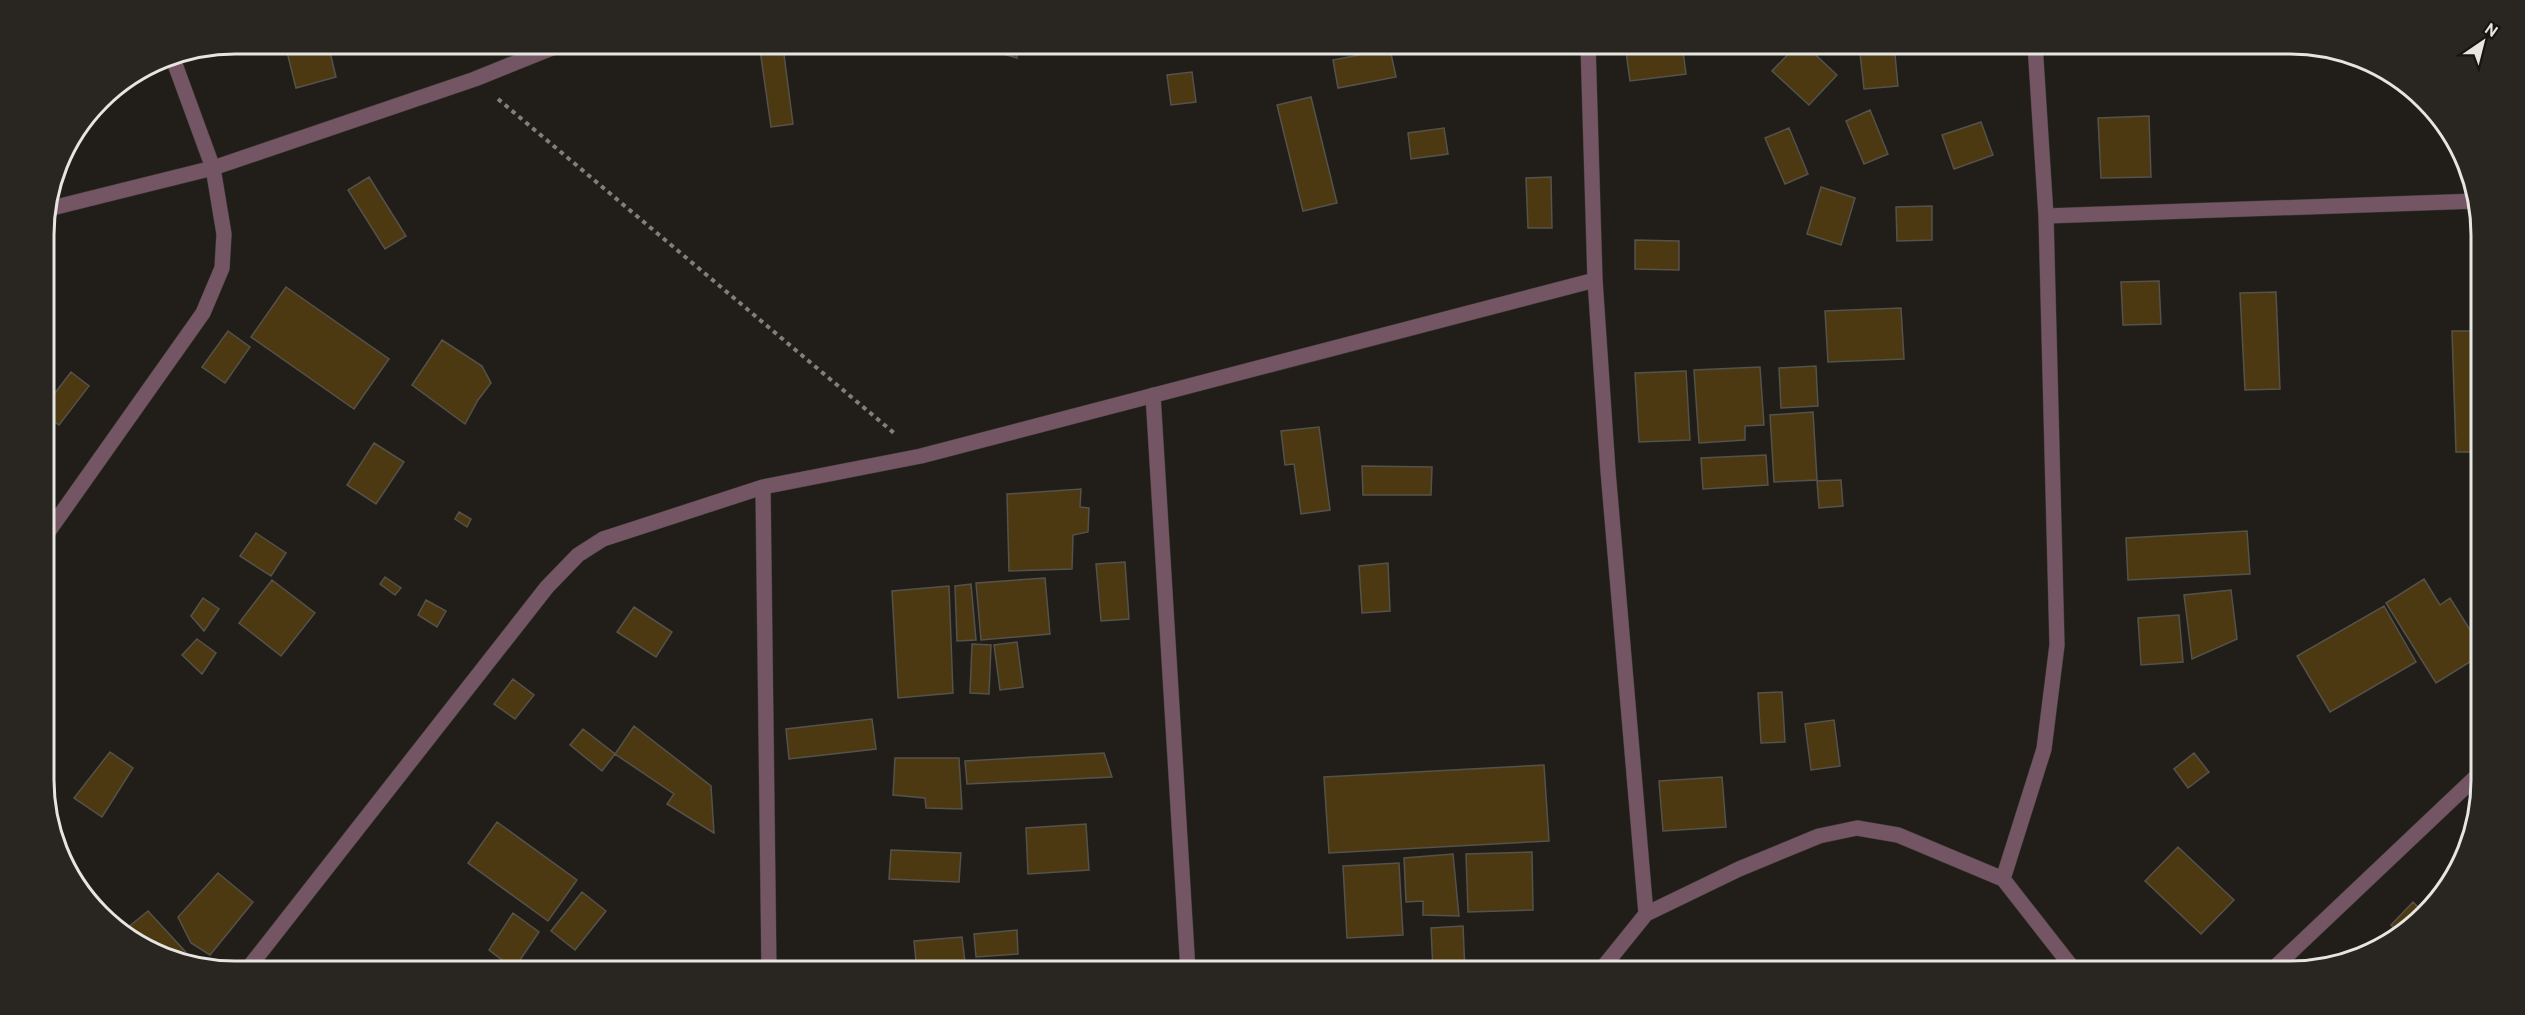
<svg xmlns="http://www.w3.org/2000/svg" width="2525" height="1015" font-family="Overpass,sans-serif">
<style>
.building{fill:#4c3911;stroke:#55524b;stroke-width:1.5}
.lines{fill:none;stroke-linecap:round;stroke-linejoin:round}
.minor-casing{stroke:#3d3a35;stroke-width:16}
.path{stroke:#827f7b;stroke-width:4;stroke-dasharray:4.5 4.5;stroke-linecap:butt}
.minor{stroke:#745564;stroke-width:15}
.rim{fill:none;stroke:#e7e5e1;stroke-width:3}
</style>
<rect width="100%" height="100%" fill="#211e19"/>
<path class="building" d="M285,44h43l8,33 -40,11z
M969,44h47l1,14z
M1625,44h57l4,30 -56,7z
M1798,44h6l33,31 -28,30 -37,-34z
M1859,44h35l4,42 -34,3z
M2119,44h29l1,6 -29,4z
M783,47l10,77 -22,3 -11,-77z
M1390,49l6,28 -58,11 -5,-28z
M1192,72l4,30 -25,3 -4,-30z
M1311,97l26,106 -34,8 -26,-106z
M1870,110l18,44 -24,10 -18,-43z
M2149,116l2,61 -50,1 -3,-60z
M1981,122l12,33 -39,14 -12,-34z
M1444,128l4,26 -37,5 -3,-26z
M1789,128l19,46 -23,10 -20,-46z
M369,177l37,59 -21,13 -37,-59z
M1551,177l1,51h-24l-2,-50z
M1821,187l34,11 -14,47 -34,-11z
M1932,206v34l-35,1 -1,-34z
M1635,240l44,1v29l-44,-1z
M2159,281l2,43 -38,1 -2,-43z
M286,287l103,72 -35,50 -103,-72z
M2276,292l4,97 -35,1 -5,-97z
M1901,308l3,51 -76,3 -3,-51z
M228,331l22,16 -25,36 -23,-16z
M2452,331h28l1,121h-25z
M442,340l40,26 9,17 -13,17 -13,24 -53,-39z
M1816,366l2,40 -37,2 -2,-40z
M1760,367l4,58 -19,1v14l-46,3 -5,-73z
M1686,371l4,69 -51,2 -4,-69z
M71,372l18,14 -30,39 -14,-10v-9z
M1813,412l4,68 -43,2 -4,-67z
M1319,427l11,83 -29,4 -7,-50 -9,1 -4,-34z
M374,443l30,19 -28,42 -29,-19z
M1766,455l2,30 -65,4 -2,-31z
M1362,466l70,1 -1,28h-68z
M1841,480l2,26 -24,2 -2,-27z
M1081,489l-1,18 9,1 -1,24 -15,3 -1,34 -63,2 -2,-77z
M459,512l12,7 -4,8 -12,-8z
M2247,531l3,43 -122,6 -2,-42z
M256,533l30,20 -15,23 -31,-20z
M1125,562l4,57 -28,2 -5,-57z
M1388,563l2,48 -28,2 -3,-47z
M385,577l16,11 -6,7 -15,-11z
M1045,578l5,56 -69,6 -5,-57z
M2424,579l16,26 10,-7 31,49v8l-45,28 -50,-80z
M272,580l43,33 -34,43 -42,-33z
M971,584l5,56 -19,1 -2,-55z
M949,586l4,107 -55,5 -6,-107z
M2231,590l6,49 -45,20 -8,-64z
M203,598l16,11 -15,22 -13,-15z
M426,600l20,11 -9,16 -19,-12z
M2384,606l32,56 -86,50 -33,-56z
M634,607l38,25 -16,25 -39,-25z
M2179,615l4,47 -42,3 -3,-47z
M197,639l19,14 -14,21 -20,-19z
M1017,642l6,45 -23,3 -6,-45z
M972,644l19,1 -2,49 -19,-1z
M513,679l21,16 -19,24 -21,-15z
M1782,692l3,50 -24,1 -3,-50z
M872,719l4,30 -87,10 -3,-30z
M1834,720l6,46 -29,4 -6,-46z
M634,726l77,60 3,47 -47,-29 7,-10 -59,-40z
M583,729l32,25 -13,17 -32,-26z
M110,752l23,16 -31,49 -28,-19z
M1104,753l8,24 -145,7 -2,-23z
M2194,753l15,19 -21,16 -14,-19z
M895,758h64l3,51 -36,-1 -1,-10 -32,-3z
M1544,765l5,76 -220,12 -5,-76z
M1722,777l4,50 -63,4 -4,-50z
M497,822l80,58 -29,41 -80,-58z
M1086,824l3,46 -61,4 -2,-46z
M2178,847l56,53 -33,34 -56,-53z
M891,850l70,3 -2,29 -70,-3z
M1532,852l1,58 -65,2 -2,-58z
M1453,854l6,62 -36,-1v-14l-17,1 -2,-44z
M1399,863l4,72 -56,3 -4,-72z
M218,873l35,29 -43,53 -19,-12 -13,-26z
M582,892l24,19 -31,39 -24,-19z
M2413,902l10,10 -22,23 -10,-10z
M148,911l46,50 -3,3 -18,-3 -47,-32z
M513,913l26,19 -25,37 -25,-19z
M1463,926l2,45h-32l-2,-43z
M1017,930l1,24 -42,3 -2,-23z
M962,937l4,34h-49l-3,-30z
M493,961l15,10h-22z"/>
<g class="lines">
<g class="minor-casing">
<path id="minor" d="M1588,44l7,236 13,191 38,443 -46,57
M48,209l165,-41 262,-89 87,-35
M2046,216l431,-15
M1153,395l35,576
M763,487l6,484
M46,535l157,-222 19,-45 2,-34 -11,-66 -41,-112
M2003,879l41,-130 13,-104 -11,-429 -11,-172
M1646,914l93,-45 80,-33 38,-8 41,7 105,44 72,92
M246,971l301,-384 31,-32 25,-16 160,-52 158,-31 674,-176
M2271,971l210,-199"/>
</g>
<path class="path" d="M498,99l396,334"/>
<use href="#minor" class="minor"/>
</g>
<path d="M0 0H2525V1015H0ZM235 54H2290A181 181 0 0 1 2471 235V780A181 181 0 0 1 2290 961H235A181 181 0 0 1 54 780V235A181 181 0 0 1 235 54Z" fill="#292621" fill-rule="evenodd"/>
<path class="rim" d="M235 54H2290A181 181 0 0 1 2471 235V780A181 181 0 0 1 2290 961H235A181 181 0 0 1 54 780V235A181 181 0 0 1 235 54Z"/>
<g transform="translate(2483 42) rotate(35)" stroke="#181510" stroke-width="4.5" paint-order="stroke">
<path d="M0-4.5L10 22L0 15L-10 22Z" fill="#e7e5e1"/>
<text y="-9" font-size="16" font-weight="bold" text-anchor="middle" fill="#e7e5e1">N</text>
</g>
</svg>
